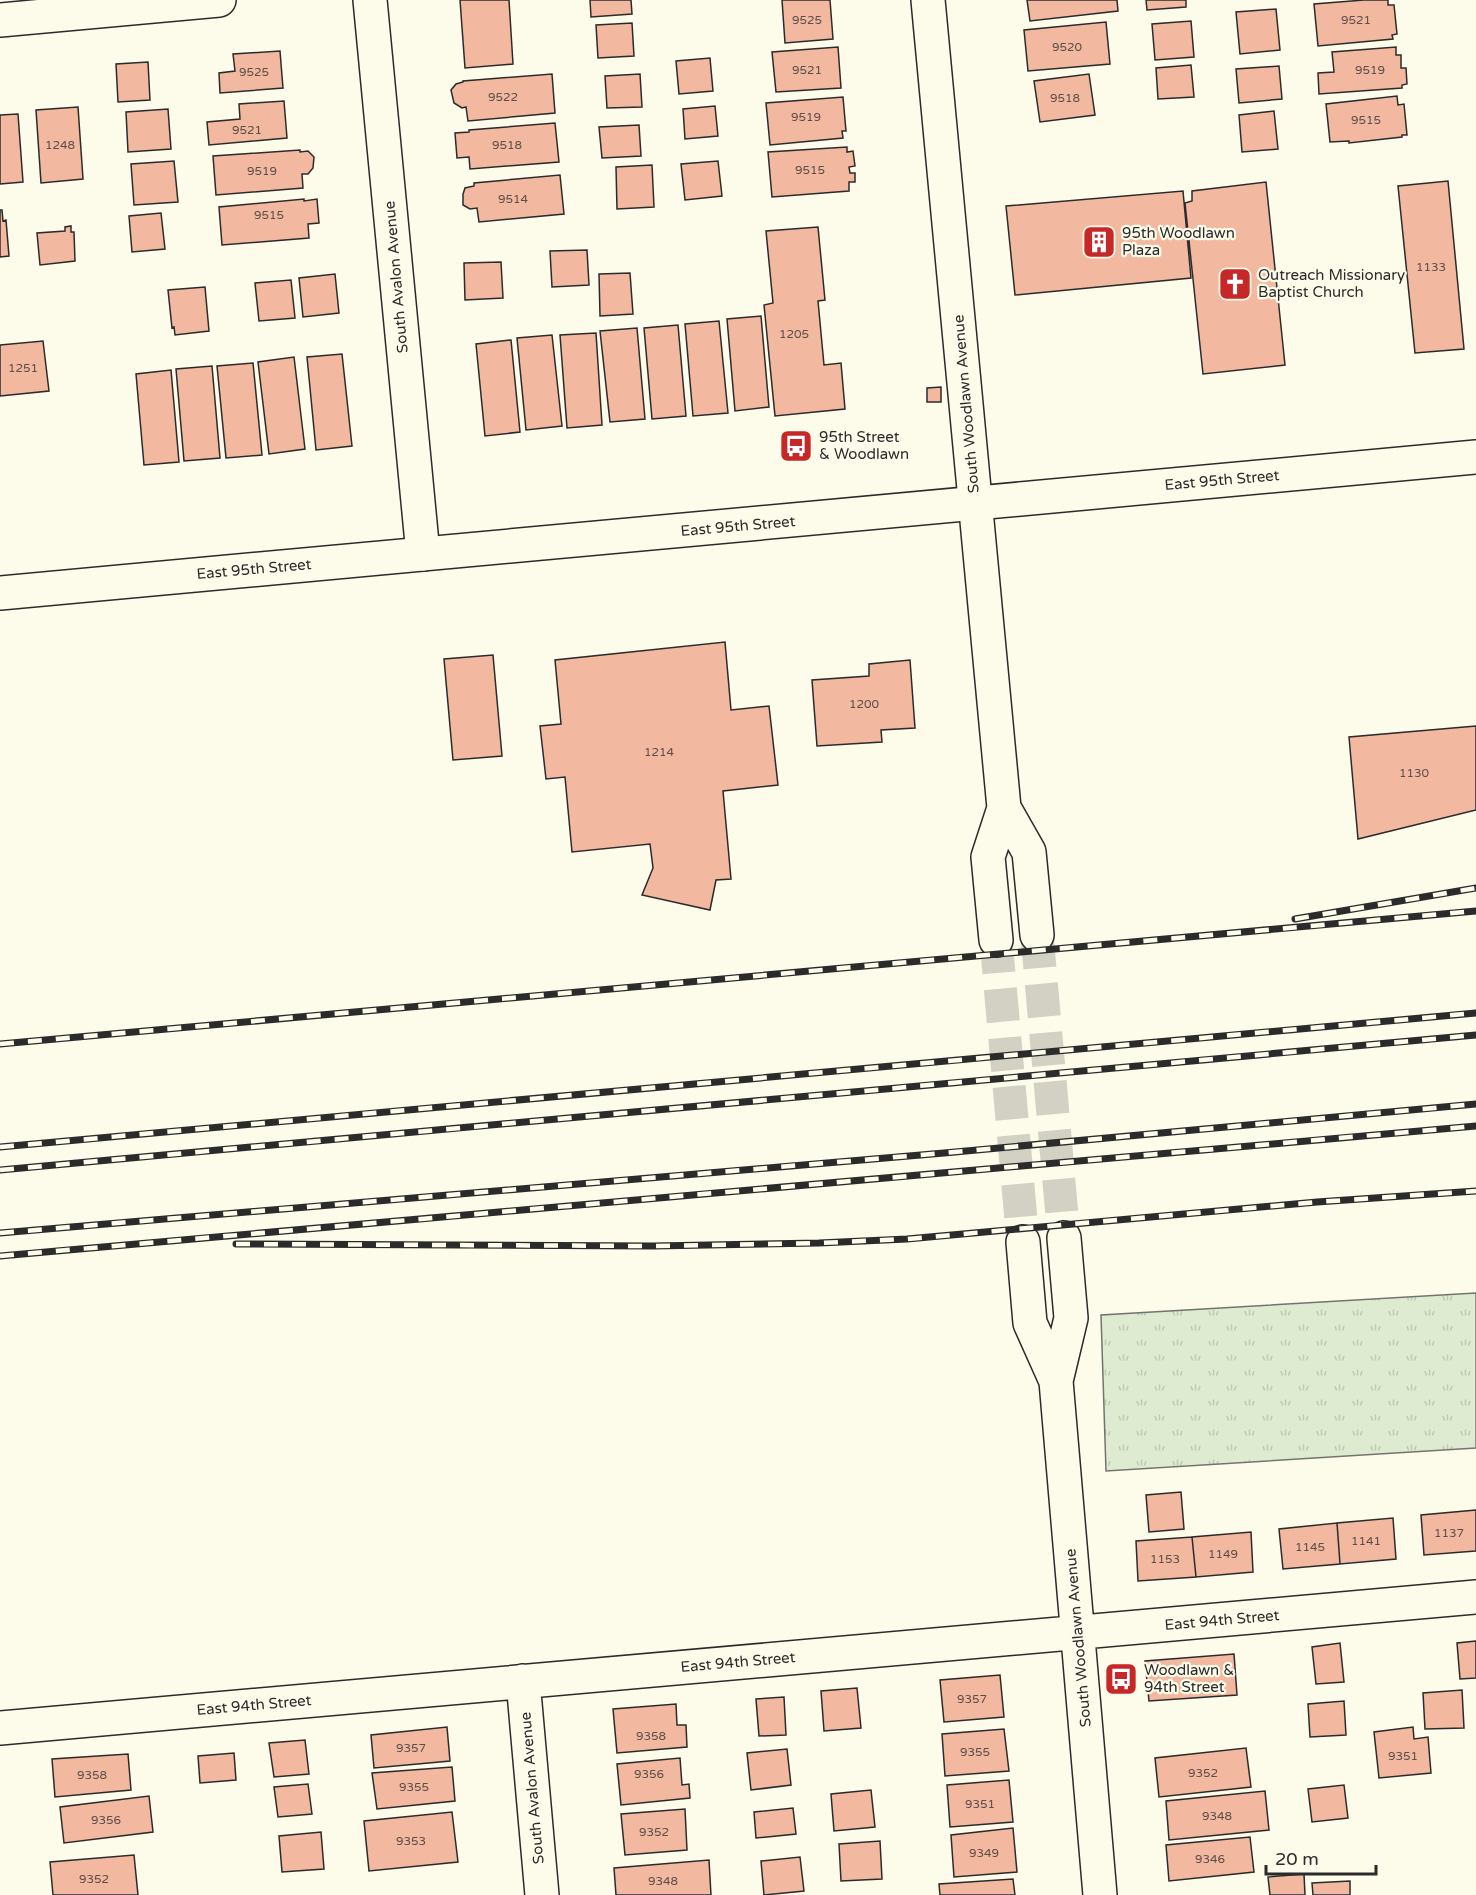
<svg xmlns="http://www.w3.org/2000/svg" width="1476" height="1895" font-family="'Varela Round',sans-serif">
<style>
.grass{fill:url(#grass-tufts);stroke:#74746e;stroke-width:1.5}
.building{fill:#f2b8a0;stroke:#2b2b2b;stroke-width:1.5}
.lines{fill:none;stroke-linecap:round;stroke-linejoin:round}
.minor-tunnel{stroke:#d3d1c4;stroke-width:33;stroke-dasharray:33 16;stroke-linecap:butt}
.minor-casing{stroke:#2b2b2b;stroke-width:36}
.major-casing{stroke:#2b2b2b;stroke-width:36}
.minor{stroke:#fdfbea;stroke-width:33}
.major{stroke:#fdfbea;stroke-width:33}
.rail-casing{stroke:#2b2b2b;stroke-width:7}
.rail{stroke:#fdfbea;stroke-width:4.5;stroke-dasharray:14;stroke-linecap:butt}
.labels{text-anchor:middle;dominant-baseline:central;stroke-width:4.5;stroke-linejoin:round;paint-order:stroke}
.number-label{font-size:12px;fill:#5d4e48}
.poi-label{font-size:15px;fill:#2b2b2b;stroke:#fdfbea;text-anchor:start}
.street-label{font-size:15px;fill:#2b2b2b;stroke:#fdfbea}
</style>
<defs>
<pattern id="grass-tufts" width="24" height="20" patternUnits="userSpaceOnUse" patternTransform="scale(1.5)"><rect width="24" height="20" fill="#deebd1"/><path d="M3 7l-1-3M5 7V3M7 7l1-3M15 17l-1-3M17 17v-4M19 17l1-3" fill="none" stroke="#bfcab4"/></pattern>
</defs>
<rect width="100%" height="100%" fill="#fdfbea"/>
<path class="grass" d="M1476,1293v155l-370,23 -5,-156z"/>
<path class="building" d="M460,0h49l4,64 -48,4z
M590,0h41l1,14 -41,3z
M782,0h48l3,39 -48,4z
M1027,0h90l1,11 -88,10z
M1146,0h40v7l-39,3z
M1364,0h24v5h6l3,29 -5,1 1,4 -75,7 -4,-42z
M1276,9l4,41 -40,4 -4,-42z
M1191,21l3,36 -39,3 -3,-36z
M1106,22l4,42 -82,7 -4,-41z
M632,23l2,33 -36,2 -2,-33z
M838,47l3,41 -65,4 -4,-40z
M1396,47v8h5v13h5l1,16 -5,1v3l-83,6 -1,-21 16,-1 -2,-20z
M280,51l3,37 -63,5 -1,-20 16,-2 -2,-17z
M710,58l3,33 -34,3 -3,-33z
M148,62l2,38 -32,2 -2,-38z
M1191,65l3,32 -36,2 -2,-31z
M1279,66l3,33 -43,4 -3,-34z
M552,74l3,39 -87,8 -2,-14 -4,1 -8,-5 -3,-13 5,-6 7,-2v-1z
M640,74l2,33 -35,1 -2,-32z
M1089,74l6,41 -55,7 -6,-41z
M1397,96l1,9 6,-1 3,31h-5v2l-53,6v-2l-19,1 -4,-38z
M843,97l3,34h-4l1,7 -73,7 -4,-42z
M284,101l3,37 -78,7 -2,-23 33,-3 -1,-15z
M715,106l3,30 -33,3 -2,-30z
M78,107l5,72 -42,4 -5,-73z
M168,109l3,40 -43,3 -2,-40z
M1274,111l4,38 -36,3 -3,-37z
M18,114l5,68 -23,2v-69z
M555,123l4,39 -89,7 -1,-12 -12,1 -2,-25 14,-1v-2z
M639,125l2,31 -39,2 -3,-31z
M847,147v5l6,-1 2,15 -6,1 1,6h5v9h-6v9l-77,6 -4,-45z
M300,150v2l8,-1 6,6 -1,11 -5,6h-6l1,14 -87,7 -3,-39z
M174,161l4,41 -44,3 -3,-41z
M718,161l4,35 -37,4 -4,-36z
M652,165l2,42 -37,2 -1,-42z
M560,175l4,39 -85,8 -2,-14 -7,1 -7,-4v-11l2,-6 9,-2v-3z
M1448,181l16,168 -49,4 -17,-167z
M1266,182l19,183 -82,9 -18,-171 7,-2v-10z
M1183,191l8,87 -176,17 -9,-89z
M304,199v2l13,-2 2,24 -11,1 1,14 -87,7 -3,-38z
M0,210h2l1,11 3,-1 3,36 -9,1z
M161,213l4,36 -33,3 -3,-36z
M71,226v6h3l1,29 -35,4 -3,-32 28,-2v-4z
M818,227l7,73 -7,1 6,64 17,-2 4,46 -70,7 -11,-111 9,-2 -7,-72z
M587,250l2,35 -37,2 -2,-36z
M501,262l2,36 -38,2 -1,-37z
M630,273l3,41 -33,2 -1,-42z
M335,274l4,39 -36,4 -4,-39z
M291,280l4,38 -36,3 -4,-38z
M205,287l4,44 -34,4 -1,-8 -2,1 -4,-38z
M761,316l8,91 -34,4 -8,-92z
M719,321l9,92 -35,3 -8,-92z
M678,325l8,91 -34,3 -8,-91z
M637,328l8,91 -35,3 -10,-91z
M596,333l6,92 -35,3 -7,-93z
M552,335l10,91 -36,4 -9,-92z
M511,340l9,92 -35,4 -9,-92z
M43,341l6,50 -49,5v-51z
M342,354l10,92 -36,4 -9,-93z
M294,357l11,92 -36,5 -11,-92z
M253,363l9,92 -36,3 -9,-92z
M212,366l8,92 -36,3 -8,-92z
M171,370l8,92 -35,3 -8,-91z
M941,387v15h-14v-14z
M725,642l6,68 38,-4 9,79 -55,6 8,88 -15,1 -6,30 -68,-15 11,-27 -3,-24 -78,8 -7,-75 -19,2 -6,-53 21,-2 -6,-64z
M493,655l9,101 -49,4 -9,-101z
M910,660l5,68 -34,2 1,12 -65,4 -5,-66 57,-4v-12z
M1476,726v84l-118,29 -9,-102z
M1181,1492l3,37 -35,3 -3,-37z
M1476,1510v41l-52,4 -3,-40z
M1393,1518l3,41 -56,5 -3,-41z
M1337,1523l3,41 -57,5 -4,-40z
M1251,1532l2,40 -57,5 -4,-40z
M1192,1537l4,40 -58,4 -2,-40z
M1476,1641v37l-16,1 -3,-36z
M1340,1643l4,39 -28,2 -4,-37z
M1234,1654l3,41 -88,6 -4,-40z
M1000,1675l4,42 -60,5 -4,-42z
M857,1688l4,40 -37,3 -3,-40z
M1462,1690l2,38 -39,1 -2,-36z
M784,1697l2,38 -27,1 -3,-37z
M1344,1701l2,34 -36,2 -2,-33z
M676,1704l1,21h9l1,22 -70,6 -4,-44z
M447,1727l3,34 -76,7 -3,-33z
M1413,1727l1,12 14,-2 3,36 -52,5 -5,-46z
M1004,1729l5,42 -64,5 -3,-42z
M305,1740l4,34 -35,3 -5,-34z
M1246,1748l5,39 -92,10 -4,-39z
M787,1749l4,36 -40,5 -4,-37z
M234,1753l2,27 -36,3 -2,-27z
M128,1754l3,36 -76,7 -3,-38z
M680,1758l2,27 7,-1 1,14 -69,7 -4,-41z
M452,1767l3,34 -78,8 -5,-36z
M1009,1780l4,42 -63,5 -3,-42z
M308,1784l4,30 -34,3 -4,-30z
M1344,1785l4,33 -36,4 -4,-33z
M871,1790l4,37 -41,4 -3,-37z
M1265,1791l4,39 -100,10 -3,-39z
M149,1796l4,36 -89,11 -4,-36z
M793,1808l3,26 -40,4 -2,-26z
M685,1809l2,41 -62,5 -4,-41z
M452,1812l6,50 -89,9 -5,-50z
M1013,1828l4,44 -63,5 -3,-42z
M321,1832l3,37 -42,3 -3,-36z
M1250,1837l4,35 -85,9 -3,-36z
M880,1841l2,38 -41,2 -2,-37z
M134,1855l4,40h-85l-3,-33z
M800,1857l4,34 -40,4 -3,-34z
M709,1860l2,35h-95l-2,-27z
M1304,1874l1,21h-35l-2,-18z
M1013,1879l2,16h-75l-1,-11z
M1350,1881v14h-37l-1,-12z"/>
<g class="lines">
<path class="minor-tunnel" d="M1037,935l27,303
M996,940l27,302"/>
<g class="minor-casing">
<path id="minor" d="M370,0l53,554
M928,0l76,808 -16,49 8,83
M0,20l219,-20
M1004,808l25,44 8,83
M1023,1242l7,81 26,58 44,514
M1056,1381l15,-63 -7,-80
M523,1681l19,214
M0,1728l1476,-131"/>
</g>
<g class="major-casing">
<path id="major" d="M0,593l1476,-136"/>
</g>
<use href="#minor" class="minor"/>
<use href="#major" class="major"/>
<g class="rail-casing">
<path id="rail" d="M1295,919l181,-31
M0,1044l1476,-133
M0,1147l1476,-134
M0,1170l1476,-135
M0,1233l944,-80 532,-49
M236,1244l417,2 166,-3 88,-4 410,-37 159,-11
M0,1256l1476,-130"/>
</g>
<use href="#rail" class="rail"/>
</g>
<defs>
<g id="building-square" transform="scale(1.725)"><rect x="-9" y="-9" width="18" height="18" rx="4" fill="#c62828" stroke="#fdfbea"/><path d="M-4-6H4V6H1V3H-1V6H-4ZM-2.5-4.3h1.7v1.8h-1.7ZM.8-4.3h1.7v1.8H.8ZM-2.5-1h1.7V.8h-1.7ZM.8-1h1.7V.8H.8Z" fill="#fff"/></g>
<g id="church-square" transform="scale(1.725)"><rect x="-9" y="-9" width="18" height="18" rx="4" fill="#c62828" stroke="#fdfbea"/><path d="M-1.2-6h2.4v3.5h3.3v2.4h-3.3V6h-2.4V-.1h-3.3v-2.4h3.3Z" fill="#fff"/></g>
<g id="bus-square" transform="scale(1.725)"><rect x="-9" y="-9" width="18" height="18" rx="4" fill="#c62828" stroke="#fdfbea"/><path d="M-5-6H5V4H4V6H2V4H-2V6H-4V4H-5ZM-3.5-4V0h7V-4ZM-3.5 1.2v1.5H-2V1.2ZM2 1.2v1.5H3.5V1.2Z" fill="#fff"/></g>
</defs>
<g fill-rule="evenodd">
<use href="#building-square" x="1099" y="242"/>
<use href="#church-square" x="1235" y="284"/>
<use href="#bus-square" x="796" y="446"/>
<use href="#bus-square" x="1121" y="1679"/>
</g>
<g class="labels">
<g class="number-label">
<text x="807" y="20">9525</text>
<text x="1356" y="20">9521</text>
<text x="1067" y="47">9520</text>
<text x="807" y="70">9521</text>
<text x="1370" y="70">9519</text>
<text x="254" y="72">9525</text>
<text x="503" y="97">9522</text>
<text x="1065" y="98">9518</text>
<text x="806" y="117">9519</text>
<text x="1366" y="120">9515</text>
<text x="247" y="130">9521</text>
<text x="60" y="145">1248</text>
<text x="507" y="145">9518</text>
<text x="810" y="170">9515</text>
<text x="262" y="171">9519</text>
<text x="513" y="199">9514</text>
<text x="269" y="215">9515</text>
<text x="1431" y="267">1133</text>
<text x="794" y="334">1205</text>
<text x="23" y="368">1251</text>
<text x="864" y="704">1200</text>
<text x="659" y="752">1214</text>
<text x="1414" y="773">1130</text>
<text x="1449" y="1533">1137</text>
<text x="1366" y="1541">1141</text>
<text x="1310" y="1547">1145</text>
<text x="1223" y="1554">1149</text>
<text x="1165" y="1559">1153</text>
<text x="972" y="1699">9357</text>
<text x="651" y="1736">9358</text>
<text x="411" y="1748">9357</text>
<text x="975" y="1752">9355</text>
<text x="1403" y="1756">9351</text>
<text x="1203" y="1773">9352</text>
<text x="649" y="1774">9356</text>
<text x="92" y="1775">9358</text>
<text x="414" y="1787">9355</text>
<text x="980" y="1804">9351</text>
<text x="1217" y="1816">9348</text>
<text x="106" y="1820">9356</text>
<text x="654" y="1832">9352</text>
<text x="411" y="1841">9353</text>
<text x="984" y="1853">9349</text>
<text x="1210" y="1859">9346</text>
<text x="94" y="1879">9352</text>
<text x="663" y="1881">9348</text>
</g>
<g class="poi-label">
<text x="1122" y="233">95th Woodlawn<tspan x="1122" dy="17">Plaza</tspan></text>
<text x="1258" y="275">Outreach Missionary<tspan x="1258" dy="17">Baptist Church</tspan></text>
<text x="819" y="437">95th Street<tspan x="819" dy="17">&amp; Woodlawn</tspan></text>
<text x="1144" y="1670">Woodlawn &amp;<tspan x="1144" dy="17">94th Street</tspan></text>
</g>
<g class="street-label">
<text transform="translate(396 277) rotate(-95)">South Avalon Avenue</text>
<text transform="translate(966 404) rotate(-95)">South Woodlawn Avenue</text>
<text transform="translate(1222 480) rotate(-5)">East 95th Street</text>
<text transform="translate(738 526) rotate(-5)">East 95th Street</text>
<text transform="translate(254 569) rotate(-5)">East 95th Street</text>
<text transform="translate(1222 1620) rotate(-5)">East 94th Street</text>
<text transform="translate(1078 1638) rotate(-95)">South Woodlawn Avenue</text>
<text transform="translate(738 1662) rotate(-5)">East 94th Street</text>
<text transform="translate(254 1705) rotate(-5)">East 94th Street</text>
<text transform="translate(532 1788) rotate(-95)">South Avalon Avenue</text>
</g>
</g>
<path d="M1266 1865v9h110v-9" fill="none" stroke="#2b2b2b" stroke-width="3"/>
<text x="1275" y="1865" font-size="18" fill="#2b2b2b" stroke="#fdfbea" stroke-width="4.5" paint-order="stroke">20 m</text>
</svg>
